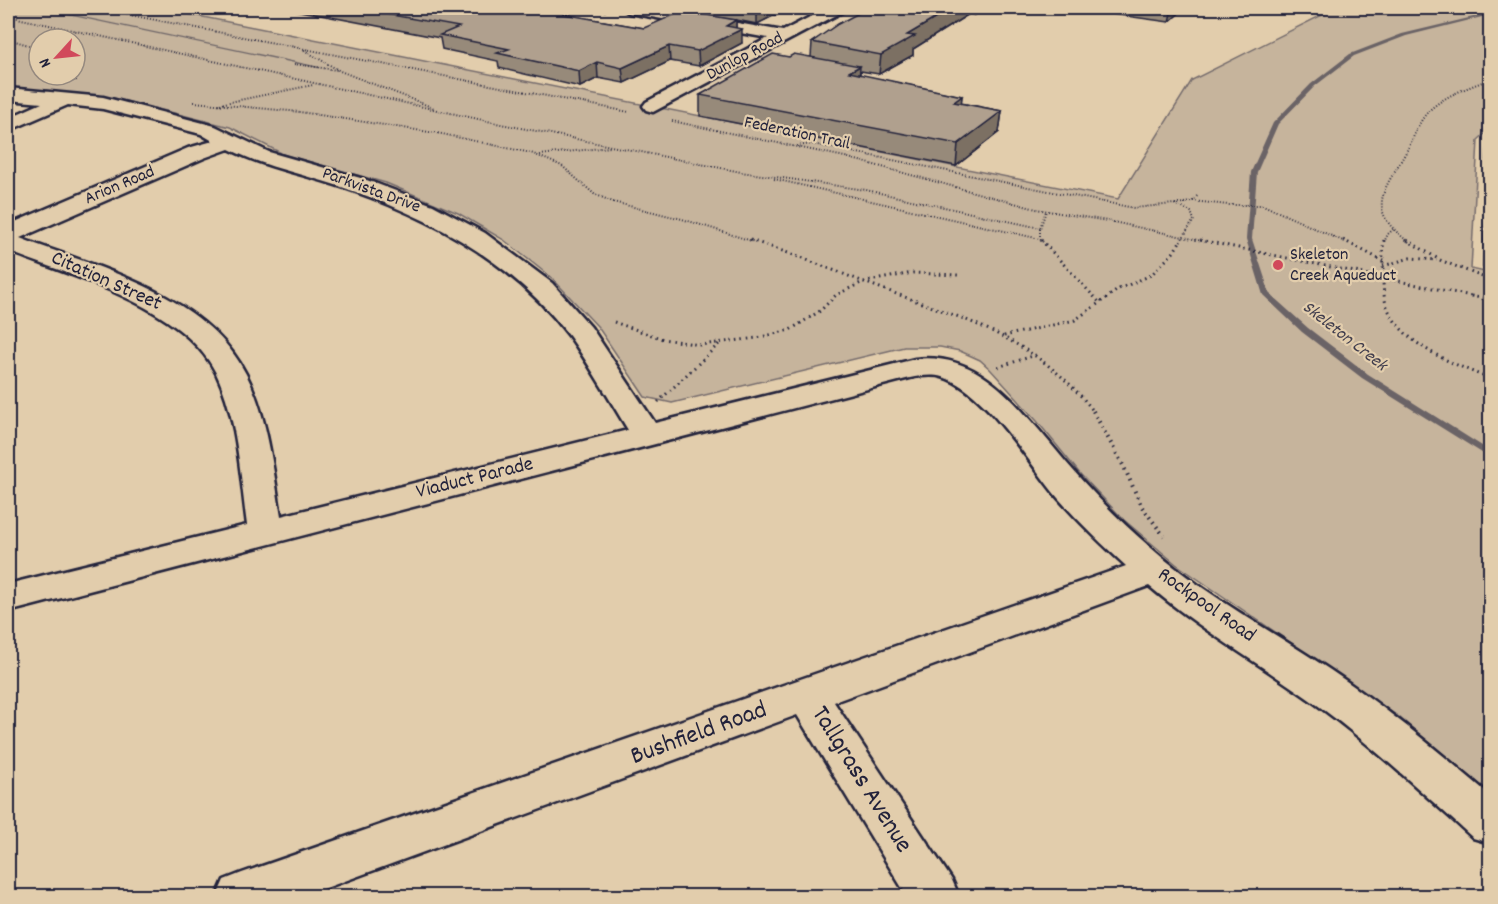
<svg xmlns="http://www.w3.org/2000/svg" width="1498" height="904" font-family="Dekko,sans-serif">
<style>
.green{fill:#c6b49c;stroke:#746b6c;stroke-width:1.5;fill-rule:evenodd}
.lines{fill:none;stroke-linecap:round;stroke-linejoin:round}
.stream{fill:#6b6366;fill-rule:evenodd}
.minor-casing{stroke:#22223b;stroke-width:5}
.path-far2{stroke:#22223b;stroke-width:2;stroke-dasharray:1 2;stroke-linecap:butt}
.path-far1{stroke:#22223b;stroke-width:3;stroke-dasharray:1.5 4;stroke-linecap:butt}
.path{stroke:#22223b;stroke-width:4;stroke-dasharray:1.5 4.5;stroke-linecap:butt}
.minor{fill:#e2cdac;fill-rule:evenodd}
.path-bridge-far1{stroke:#22223b;stroke-width:2;stroke-dasharray:1 2;stroke-linecap:butt}
.path-bridge{stroke:#22223b;stroke-width:3;stroke-dasharray:1.5 4;stroke-linecap:butt}
.wall{fill:#978a7a;stroke:#22223b;stroke-width:1.5}
.shaded-wall{fill:#7b7063;stroke:#22223b;stroke-width:1.5}
.building{fill:#b0a08e;stroke:#22223b;stroke-width:1.5}
.poi-dot{fill:#d1495b;stroke:#e2cdac;stroke-width:2}
.labels{text-anchor:middle;dominant-baseline:central;stroke-width:4.5;stroke-linejoin:round;paint-order:stroke}
.far-street-label{font-size:18px;fill:#22223b;stroke:#e2cdac}
.far-poi-label{font-size:18px;fill:#22223b;stroke:#e2cdac;text-anchor:start}
.far-water-label{font-size:18px;font-style:italic;fill:#403d4d;stroke:#e2cdac}
.street-label{font-size:21px;fill:#22223b;stroke:#e2cdac}
.near-street-label{font-size:26px;fill:#22223b;stroke:#e2cdac}
</style>
<rect width="100%" height="100%" fill="#e2cdac"/>
<filter id="ink" filterUnits="userSpaceOnUse"><feTurbulence type="fractalNoise" baseFrequency=".0167" numOctaves="2"/><feDisplacementMap in="SourceGraphic" scale="12" xChannelSelector="R" yChannelSelector="G"/><feConvolveMatrix kernelMatrix="1 2 1 2 8 2 1 2 1" color-interpolation-filters="sRGB"/></filter>
<g filter="url(#ink)">
<path class="green" d="M8,8h150l960,191 74,-119 144,-72h154v121l-12,11 -7,129 19,4v520l-91,-76 -223,-153 -52,-44 -43,-45 -44,-54 -47,-52 -10,-9 -20,-9 -20,-4h-36l-232,56 -27,-6 -47,-70 -45,-48 -49,-39 -46,-27 -72,-30 -101,-28 -55,-28 -116,-29 -106,-10zM39,39h36v36h-36z"/>
<g class="lines">
<path class="stream" d="M35,8h6l279,59 -2,1z
M1490,13v2l-84,21 -52,20 -39,30 -37,38 -21,48 -5,67 18,55 38,34 60,46 122,77v7l-128,-80 -60,-46 -39,-37 -17,-56 5,-67 22,-49 38,-39 39,-30 52,-20z"/>
<g class="minor-casing">
<path id="minor" d="M621,8h32l130,23 44,-23h19l-2,3 -191,101 -7,-2 -3,-4 3,-4 122,-64 -139,-25z
M8,88l95,9 112,29 54,26 95,27 69,26 52,28 67,50 39,44 64,96 260,-64c62,-7 99,42 135,84 44,54 94,104 150,143 50,35 103,64 152,99 48,34 93,72 138,110v48l-17,-5c-50,-45 -99,-91 -153,-131 -56,-41 -118,-76 -171,-121l-315,116 118,178 7,16h-52l-110,-181 -493,181h-87l7,-16 18,-7 884,-307c-23,-21 -47,-44 -68,-68 -28,-33 -73,-109 -116,-121 -10,-3 -22,-1 -32,1l-902,234v-28l239,-59c-7,-50 -9,-106 -31,-152 -33,-67 -143,-96 -208,-122v-26l180,-77 25,-7 -12,-7 -98,-25 -35,-4 -60,26v-13l34,-15 -34,-3zM229,149c39,20 81,26 121,41 84,29 166,74 220,147 21,30 39,62 58,93l-347,86c-8,-47 -13,-99 -35,-142 -40,-80 -148,-106 -226,-136l184,-80z"/>
</g>
<path class="path-far2" d="M94,8l535,104
M587,8l20,3
M8,16l493,108 240,48 125,18 174,38
M8,39l31,9
M304,50l36,21 94,37
M294,64l43,6
M75,68l1,13
M194,102l106,10 142,22 89,19 31,13 32,28 19,8 69,17 73,23
M220,104l93,-19
M672,121l173,36 191,52 77,13
M797,146l15,-2 322,64 40,-4 17,8 3,8 -14,22
M540,155l70,-8
M774,179l266,60 3,3
M1193,201l35,4h35l82,37
M1175,204l17,-2 6,-7
M1040,239v-11l6,-17
M1384,242l4,-8 7,-6
M1409,242c-47,-34 -23,-53 -3,-90 9,-16 12,-32 26,-44 16,-14 38,-21 58,-29"/>
<path class="path-far1" d="M750,240c44,14 87,32 130,48 82,30 159,51 214,124
M1041,240l58,62
M1343,240l40,21
M1384,240c-2,11 -1,22 -1,33 0,12 0,25 5,36 17,38 67,55 102,70
M1407,240l33,20 50,20
M1383,266l27,-8 27,2
M1471,296l19,4
M614,322l49,17 37,6 57,-7 33,-8 30,-19 16,-16 27,-13 50,-9 46,2
M1004,336l71,-16 44,-31 32,-14 22,-22 8,-13
M998,367l38,-12
M658,402l62,-59"/>
<path class="path" d="M1093,411l31,56 18,40 22,29"/>
<use href="#minor" class="minor"/>
<path class="path-bridge-far1" d="M1113,222l94,20"/>
<path class="path-bridge" d="M1200,240l271,56"/>
</g>
<path class="wall" d="M284,8h287l-2,7 75,13 61,-13v-7h84l-32,16 -21,-4v7l6,16 -43,23 -29,-5 -46,22 -26,-5 -18,9 -81,-19 -1,-7 -56,-12 -2,-11z
M868,8h117l-11,7 -5,-1 -56,35v6l-34,19 -19,-3v4l102,21 -1,7 41,8 -3,21 -43,34 -256,-50v-21l89,-38h22l1,-15z
M1068,8h117l-16,14z
M1491,135v133l-8,-1 5,-125z"/>
<path class="shaded-wall" d="M566,8h5l-6,20 -2,-14z
M762,8h27l-32,16v-14z
M953,8h17l-1,6 -56,35v6l-34,19 2,-19 26,-20z
M974,8h11l-11,7z
M1172,8h13l-16,14z
M736,20v12l6,-3v14l-43,23 -1,-15 28,-25z
M669,46l1,15 -46,22 -2,-15z
M597,62l1,16 -18,9 -1,-16z
M860,66l-1,20 -10,-14z
M962,96l-2,20 -6,-14z
M1002,111l-3,21 -43,34 2,-22z"/>
<path class="building" d="M353,8h213l-3,6 81,14 39,-17 53,9 -10,6 16,3 -44,22 -29,-5 -47,22 -25,-6 -18,9 -82,-18 12,-4 -69,-14 19,-8z
M742,8h20l-5,2z
M868,8h85l-46,27 8,1 -34,19 -69,-13 26,-18z
M773,54l16,3 5,-3 66,12 -11,6 113,24 -8,6 48,9 -44,33 -258,-49z"/>
</g>
<circle class="poi-dot" cx="1278" cy="265" r="6"/>
<g class="labels">
<g class="far-street-label">
<text transform="translate(745 57) rotate(-28)">Dunlop Road</text>
<text transform="translate(797 134) rotate(12)">Federation Trail</text>
<text transform="translate(120 186) rotate(-23)">Arion Road</text>
<text transform="translate(371 191) rotate(20)">Parkvista Drive</text>
</g>
<g class="far-poi-label">
<text x="1290" y="255">Skeleton<tspan x="1290" dy="21">Creek Aqueduct</tspan></text>
</g>
<g class="far-water-label">
<text transform="translate(1344 337) rotate(38)">Skeleton Creek</text>
</g>
<g class="street-label">
<text transform="translate(106 282) rotate(24)">Citation Street</text>
<text transform="translate(475 479) rotate(-14)">Viaduct Parade</text>
<text transform="translate(1206 606) rotate(35)">Rockpool Road</text>
</g>
<g class="near-street-label">
<text transform="translate(699 734) rotate(-20)">Bushfield Road</text>
<text transform="translate(861 780) rotate(58)">Tallgrass Avenue</text>
</g>
</g>
<rect width="1498" height="904" fill="none" stroke="#e2cdac" stroke-width="30"/>
<rect x="15" y="15" width="1468" height="874" fill="none" stroke="#22223b" stroke-width="2" filter="url(#ink)"/>
<g transform="translate(57 57) rotate(243)"><circle r="28" fill="#e2cdac" stroke="#95897f" stroke-width="1.5"/>
<path d="M0-4.5L10 22L0 15L-10 22Z" fill="#d1495b"/>
<text y="-9" font-size="16" font-weight="bold" text-anchor="middle" fill="#22223b">N</text>
</g>
</svg>
